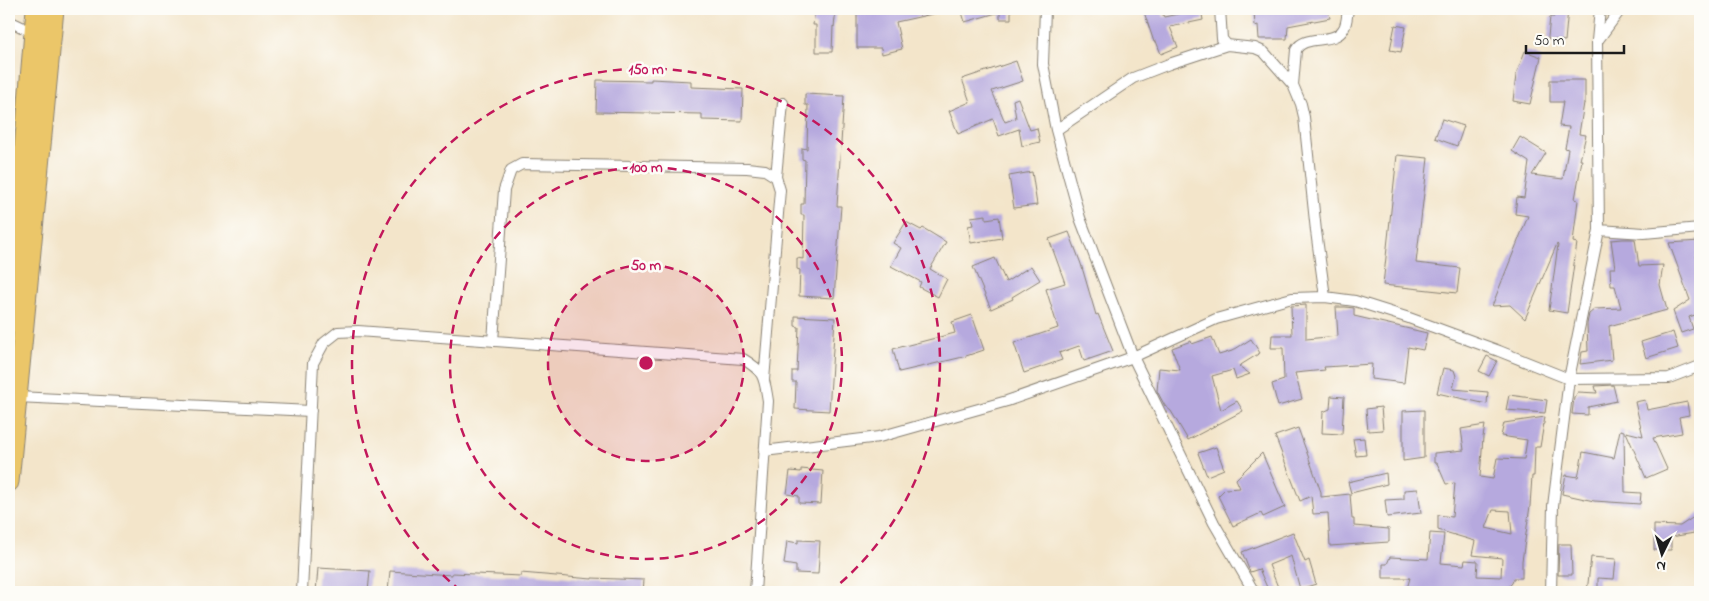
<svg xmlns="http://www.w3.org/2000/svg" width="1709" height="601" font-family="'Indie Flower',sans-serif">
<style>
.building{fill:#b6a9de;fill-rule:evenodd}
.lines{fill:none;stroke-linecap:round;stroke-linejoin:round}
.street-casing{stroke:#888073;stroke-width:12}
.highway-casing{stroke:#888073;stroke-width:21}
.street{stroke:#fff;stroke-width:10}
.highway{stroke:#ebc669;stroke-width:19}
.ring{fill:none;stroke:#c2185b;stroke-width:2.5;stroke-dasharray:9 6}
.centre{fill:#c2185b;stroke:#fdfcf7;stroke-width:2.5}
.ring-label{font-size:15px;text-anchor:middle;font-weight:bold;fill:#c2185b;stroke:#fdfcf7;stroke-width:5;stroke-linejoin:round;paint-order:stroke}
</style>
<rect width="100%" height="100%" fill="#fdfcf7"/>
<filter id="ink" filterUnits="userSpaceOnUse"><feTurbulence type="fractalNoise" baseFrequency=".02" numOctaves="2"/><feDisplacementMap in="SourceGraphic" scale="10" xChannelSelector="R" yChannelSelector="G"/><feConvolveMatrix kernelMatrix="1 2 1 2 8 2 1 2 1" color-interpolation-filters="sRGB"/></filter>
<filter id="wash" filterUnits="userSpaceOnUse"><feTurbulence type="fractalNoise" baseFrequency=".0096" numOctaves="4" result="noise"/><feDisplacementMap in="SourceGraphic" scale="20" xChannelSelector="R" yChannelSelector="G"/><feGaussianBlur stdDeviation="1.12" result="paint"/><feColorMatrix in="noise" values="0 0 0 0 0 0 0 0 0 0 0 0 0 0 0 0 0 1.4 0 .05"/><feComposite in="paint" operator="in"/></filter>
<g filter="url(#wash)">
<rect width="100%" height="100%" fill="#f3e5ca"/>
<g id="blocks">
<path class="building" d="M815,9h21l-2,18 -1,-1 -1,26h-16v-27h-3z
M857,9h79l1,4 -41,9 6,27 -20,5 -1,-6h-24z
M961,9h50v10h-11v-7l-35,10z
M1143,9h17l4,8 37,-8 2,11 -33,7 8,20 -17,7 -5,-13 -2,1z
M1269,9h59l2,9 -42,8 -1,13h-28l-1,-14 -3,1 -1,-15z
M1555,9h13l-3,32 -16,-2 -1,-2 2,-20h4z
M1395,25l11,2 -5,25 -11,-2z
M1525,51l16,6 -11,47 -17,-3 3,-26z
M1016,61l7,20 -31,10 13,31 11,-4 -3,-18 5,-2 12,32 7,-2 3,14 -18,4 -3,-17 -20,7 -6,-17 -35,15 -9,-23 21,-9 -8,-23z
M651,79l40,2v6l52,2 -1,32 -40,-1v-6l-106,-2 1,-32 54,1z
M1550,80h35v23h-1l-5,31 7,1 -6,25h2l-7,39 3,1 -5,42 4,1 -10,70 -18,-3 9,-65 -1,-1 -32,75 -15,-14 -18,1 36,-90 -13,-2 2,-17 7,1 5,-36 -17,-11 8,-14 26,16 -14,22 31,4 5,-30 -3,-1 4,-21 -10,-1 4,-24h-13z
M805,94l39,2 -7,110h4l-7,92 -35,-2 1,-26 -3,-1v-11l6,1 1,-44h-3v-11h3l1,-44 -3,-1v-11l5,1 1,-44h-3z
M1442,119l22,7 -7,20 -22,-8z
M1397,155l31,3 -12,105 44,5 -3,25 -74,-8z
M1032,172l5,33 -23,3 -5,-32z
M986,215v4l13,-2 3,21 -31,5 -3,-17 5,-1 -2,-8z
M906,222l15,8 2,-2 23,14 -16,27 17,10 -9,18 -19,-10 2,-5 -30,-16 10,-18 -8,-5z
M1069,232l12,32 15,51 2,-1 15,37 -29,10 -5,-15 -20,7 3,7 -38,13 -10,-30 44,-15 -12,-39 19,-6 -16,-44z
M1623,239h12l4,27 24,-1 -3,20 7,25 -58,16 3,34 -32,4 2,-12 6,-1 -1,-27 2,-10 6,-5 26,-1 -6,-22h-4l-1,-18h5l-4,-28z
M1700,241v15h-4l4,12v57h-1l-4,-10 -6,2 4,12 -12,4 -8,-22 17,-11 -21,-57z
M995,258l11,24 25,-16 9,14 -28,17 1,2 -22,10 -18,-42z
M1306,305v34l32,-3 -2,-29h9l9,1v8l73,17 -4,17 -15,-3 -4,36 -33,-4 1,-15 -48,3 1,3 -30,3 7,26 -24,7 -6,-22 12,-4 -1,-32h-12l1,-13h20l-1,-29z
M972,315l12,35 -21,7 -64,15 -6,-23 62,-16 -3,-11z
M795,316l40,2 -6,93 -34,-2 1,-27h-4v-11h5l2,-44 -4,-1z
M1673,332l5,16 -32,10 -5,-16z
M1212,337l7,18 13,-4 19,-12 9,14 -21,13 11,8 -14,5 -3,-9 -21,6 9,34 16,-9 6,10 -55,29 -17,-29 -6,-5 -8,-15 2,-23 21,2 -8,-22 19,-7 1,3z
M1487,356l10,5 -8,15 -10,-5z
M1443,368l11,2 2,6 -3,13 35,3 -1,12 -50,-11z
M1613,385l4,16 -29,6v8l-16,-1 2,-16 4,-6 19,1 -2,-7z
M1509,395l38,5 -2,13 -39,-3z
M1331,396l13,1 -2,37 -20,-1 1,-21 7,-3z
M1645,400l2,10 40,-8 2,13 -10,2 3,16 -29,5 14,31 -21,9 -20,-46 17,4 -8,-34z
M1381,407l2,23 -15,1 -2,-22z
M1424,410v48l-21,3v-50z
M1545,417l-5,30h-5l-1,29h-2l-2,30 -8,55v17h-8l-2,5 -8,9h-98l4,-14h-27v-14h4l3,-7 38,2 2,-26 14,1 -3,29 23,2 1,-5 13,1 -1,15 24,1 1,-19 -30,-3 3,-14 -37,-11v-15l14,2 3,-34 -9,1 -9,-21h-3v-10l30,-3 -3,-21 24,-4 -2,12 -3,40 13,2 4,-21 27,1 3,-19 -26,-4 3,-13zM1493,510l17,1 2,23 -26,-6z
M1298,428l23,64v5l29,-3 2,25h2v7l35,3v13l-59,4 -2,-33 -15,1 -2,-18 -11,5 -25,-65z
M1620,430l4,1 1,61 16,1 -1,11 -46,-3 -32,-7 4,-19 12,2 5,-25 31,6z
M1364,438l2,17 -10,1 -3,-17z
M1216,447l8,22 -17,7 -9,-23z
M1262,453l23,54 -22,10 -2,-4 -28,13 -15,-30 7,-7 15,-1 -4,-9z
M801,469l22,2 -2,33 -22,-1v-7l-12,-2 3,-23 11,1z
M1386,473l1,11 -36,9 -3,-11z
M1418,489l3,24 -34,4 -2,-17 19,-1v-9z
M1700,513v19l-29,5v13h-17v-25l26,1z
M1293,532l12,30 4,-2 7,24 -16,5 -9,-33 -22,9 11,27h-11l-10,-23 -9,3 -8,-20z
M798,540l22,1 -2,33 -22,-1v-7l-12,-2 3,-23 11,2z
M1559,544h12l1,31h-14z
M1591,557l25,2 -2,20 -16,-1v14h-11z
M318,568l52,3 -2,21h-52z
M390,571l62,4v-2l69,3v-3l71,6v-1l52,2 -1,12h-255z"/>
</g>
</g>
<g filter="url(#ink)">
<use href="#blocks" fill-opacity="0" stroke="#888073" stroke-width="1"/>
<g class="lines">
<g class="street-casing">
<path id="street" d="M1045,9l-2,55 13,66 24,88 53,139 81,166 40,69
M1220,9l2,30 5,6
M9,21l25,12
M1598,40l23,-31
M1293,85l3,-35c9,-17 39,-4 48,-22 3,-5 3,-13 4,-19
M1056,130l77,-52 36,-14 58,-19 28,3 9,4 29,33 8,19 3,13 12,114 9,66
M1599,230l45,3 56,-5
M493,341l11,-151 7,-20 11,-6 225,4 18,2 11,7
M764,380l16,-190 -4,-13 7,-74
M15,399l2,-2 294,14
M764,451l115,-14 128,-36 126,-44 83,-38 76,-21 33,-1 30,4 54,17 90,33 70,28 100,-1 31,-12
M302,592l11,-229 11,-20 14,-11 20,-1 385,28c22,13 21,18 25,42l-13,191
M1551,592l2,-86 16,-127 30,-149 -2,-189 3,-32"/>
</g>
<g class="highway-casing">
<path id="highway" d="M9,324l27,-315
M9,482l45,-473"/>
</g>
<use href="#street" class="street"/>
<use href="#highway" class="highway"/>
</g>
</g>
<circle cx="646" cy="363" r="98" fill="#c2185b" fill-opacity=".12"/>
<g class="ring">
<circle cx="646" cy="363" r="98"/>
<circle cx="646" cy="363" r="196"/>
<path d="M461 591A294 294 0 1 1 831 591"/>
</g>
<circle cx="646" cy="363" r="8" class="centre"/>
<g class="ring-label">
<text x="646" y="74">150 m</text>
<text x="646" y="172">100 m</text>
<text x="646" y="270">50 m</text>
</g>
<rect width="1709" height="601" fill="none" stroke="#fdfcf7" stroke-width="30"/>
<g transform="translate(1662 554) rotate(185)" stroke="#fdfcf7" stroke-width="4" paint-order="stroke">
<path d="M0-4L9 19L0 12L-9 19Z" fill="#1c1c1c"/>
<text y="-8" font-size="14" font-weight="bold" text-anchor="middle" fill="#1c1c1c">N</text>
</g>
<path d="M1526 45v8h98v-8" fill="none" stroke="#1c1c1c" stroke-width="2.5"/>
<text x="1534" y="45" font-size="15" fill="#1c1c1c" stroke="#fdfcf7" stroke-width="4" paint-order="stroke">50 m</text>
</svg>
